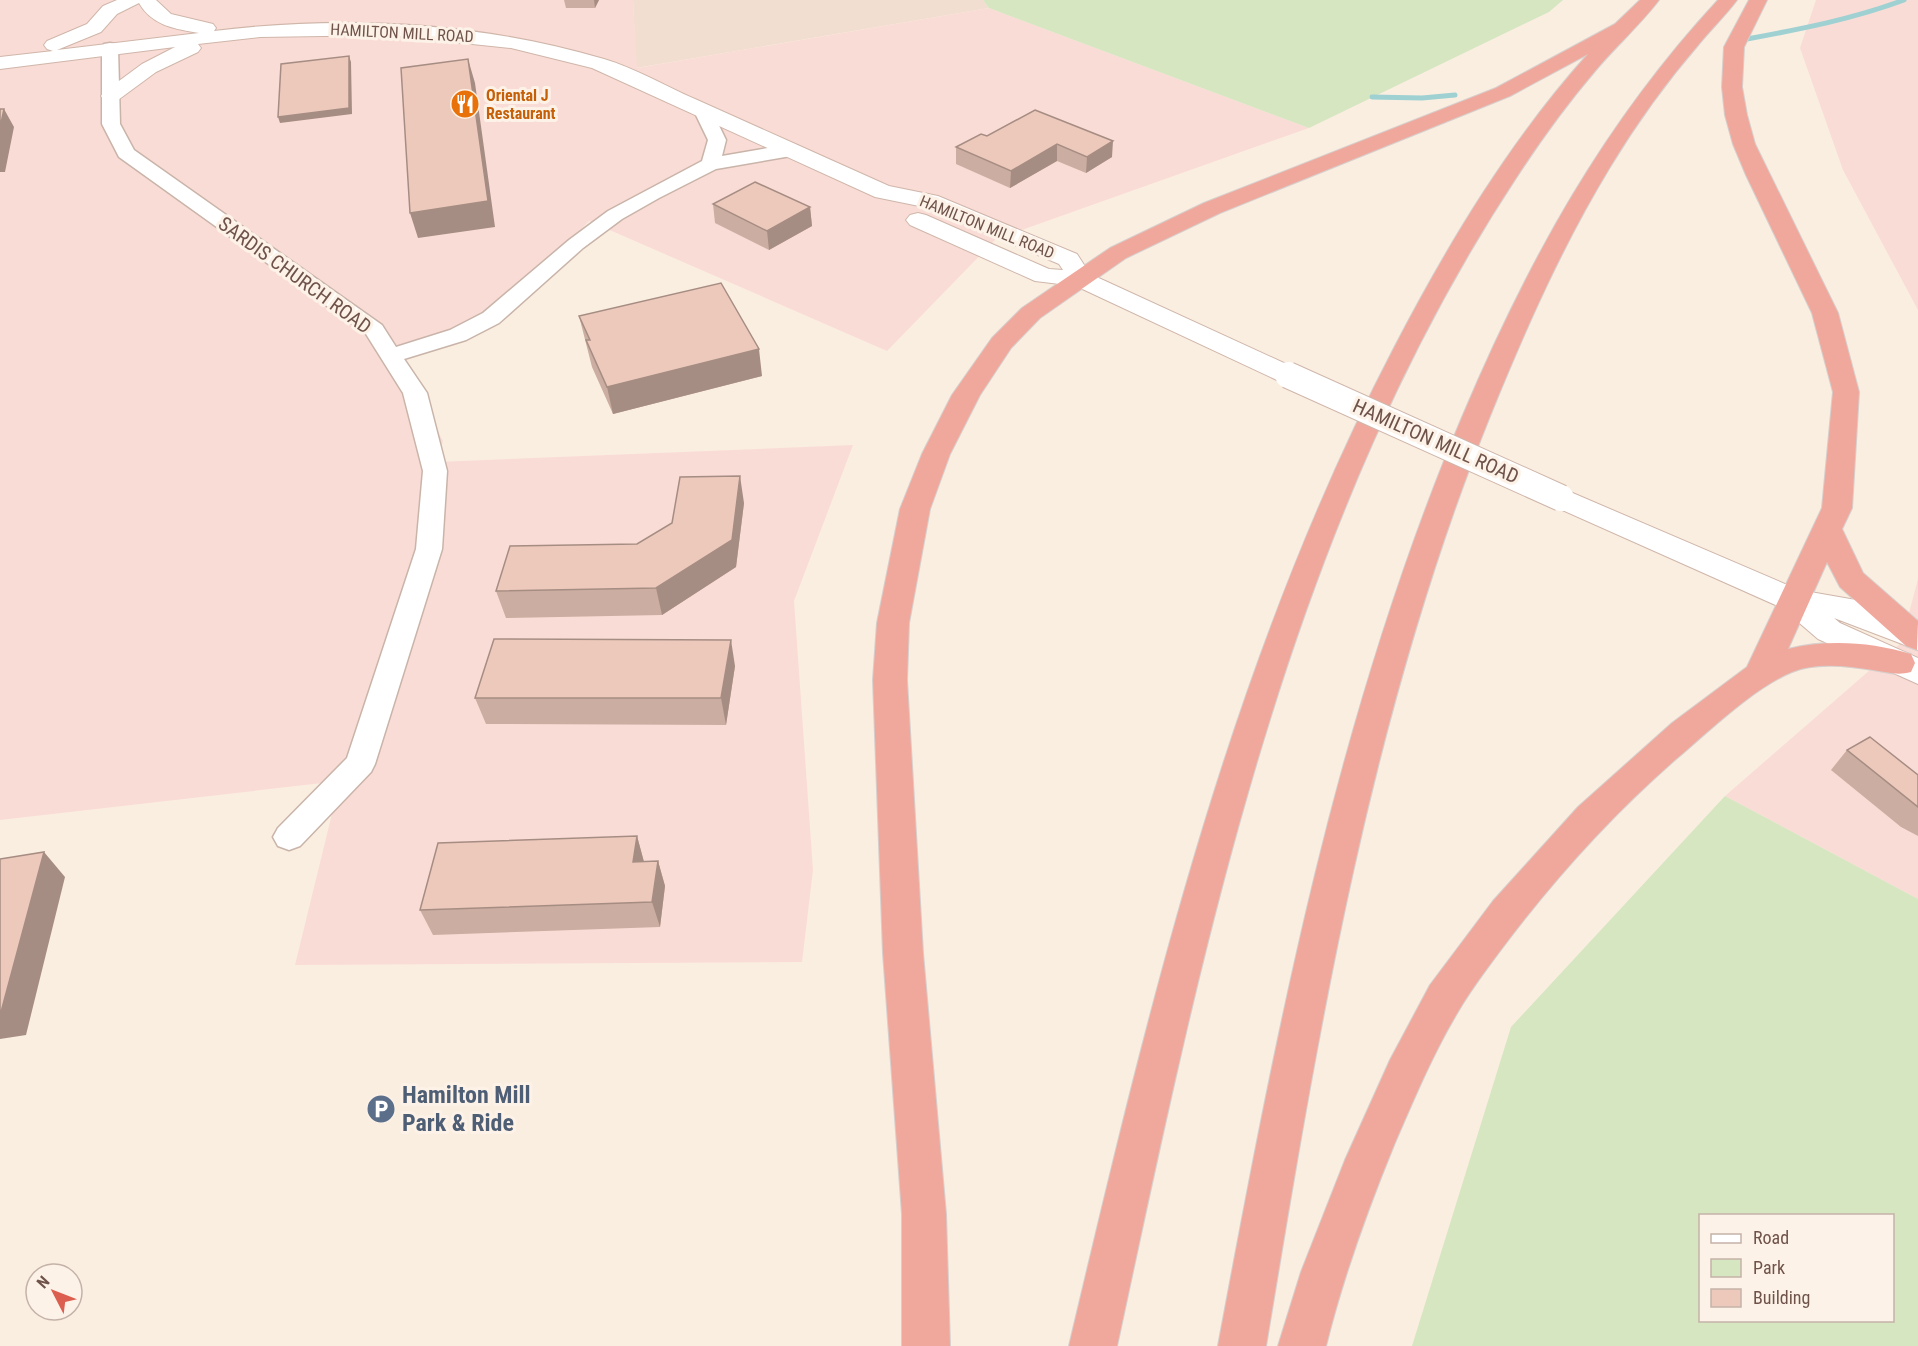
<svg xmlns="http://www.w3.org/2000/svg" width="1918" height="1346" font-family="'Roboto Condensed',sans-serif">
<style>
.residential{fill:#f1ded0}
.commercial{fill:#fadcd6}
.green{fill:#d5e6c1;fill-rule:evenodd}
.lines{fill:none;stroke-linecap:round;stroke-linejoin:round}
.stream{stroke:#9fd1d2;stroke-width:5}
.street-casing{stroke:#c9b4a9;stroke-width:3}
.secondary-casing{stroke:#cfb6aa;stroke-width:2}
.highway-casing{stroke:#d7cfcc;stroke-width:2}
.street{fill:#fff;fill-rule:evenodd}
.secondary{fill:#fff;fill-rule:evenodd}
.highway{fill:#f0a89c;fill-rule:evenodd}
.secondary-bridge-casing{stroke:#cfb6aa;stroke-width:28;stroke-linecap:butt}
.secondary-bridge{stroke:#fff;stroke-width:26}
.wall{fill:#ccada1}
.shaded-wall{fill:#a68d83}
.building{fill:#edc9bb;stroke:#a68d83;stroke-width:1.5}
.labels{text-anchor:middle;dominant-baseline:central;stroke-width:6;stroke-linejoin:round;paint-order:stroke}
.far-street-label{font-size:16px;fill:#6f534a;stroke:#fdf2e7}
.far-food-label{font-size:16px;font-weight:bold;fill:#c56008;stroke:#fdf2e7;text-anchor:start}
.street-label{font-size:20px;fill:#6f534a;stroke:#fdf2e7}
.near-service-label{font-size:24px;font-weight:bold;fill:#4e5e75;stroke:#fdf2e7;text-anchor:start}
</style>
<rect width="100%" height="100%" fill="#faeee1"/>
<path class="residential" d="M633,0h350l6,8 -353,60z"/>
<path class="commercial" d="M0,0h633l4,68 352,-60 320,120 -313,111 -109,112 -298,-130 -75,79 -118,53 47,88 -6,21 416,-17 -59,156 19,269 -11,92 -507,3 45,-184 -340,39z
M1816,0h102v310l-75,-140 -43,-122z
M1918,579v320l-193,-103 176,-153z"/>
<path class="green" d="M983,0h580l-14,12 -240,116 -320,-120z
M1725,796l193,103v447h-506l99,-319zM1700,1216h192v104h-192z"/>
<g class="lines">
<path class="stream" d="M1747,39c54,-10 106,-20 157,-39
M1372,97l50,1 33,-3"/>
<g class="street-casing">
<path id="street" d="M110,43l6,1 2,4 2,76 14,26 248,175 14,22 54,-17 33,-17 86,-73 39,-29 94,-50 6,-21 -14,-29 3,-4h12l3,4 14,29 -4,16 69,-12 7,2 2,4 -2,4 -7,2 -75,13 -57,29 -37,21 -39,29 -84,75 -33,17 -62,19 23,34 20,78 -5,78 -67,215 -4,8 -71,74 -11,4 -11,-4 -5,-9 5,-9 69,-70 69,-209 7,-78 -20,-78 -37,-59 -247,-177 -17,-33v-76l2,-4z"/>
</g>
<g class="secondary-casing">
<path id="secondary" d="M117,0h39l15,14 42,10 3,4 -2,3c130,-16 264,-9 390,28 31,9 61,27 91,40 65,29 129,58 194,87l49,10 139,58 13,20 207,95 4,6 -4,6 -9,2 -9,-2 -203,-95 -41,-5 -125,-56 -4,-5 4,-5 8,-2 8,2 123,54 14,1 -4,-6 -135,-57 -49,-10 -283,-129 -81,-20 -124,-13 -127,2 -62,7 3,4 -3,4 -42,20 -38,28 -7,2 -7,-2 -3,-4 3,-4 38,-28 33,-17 -175,22v-12l53,-6 -6,-2 -3,-4 3,-4 40,-17 16,-18zM139,3c13,23 37,26 60,30l-142,17 44,-18 16,-18z
M1561,488l238,102 57,10 62,25v25l-84,-32 6,5 78,35v26l-100,-45 -36,-31 -231,-103 -5,-7 5,-7z"/>
</g>
<g class="highway-casing">
<path id="highway" d="M1640,0h19c-19,25 -44,47 -64,71 -29,34 -55,70 -79,107 -229,348 -313,767 -399,1168h-48c81,-342 161,-684 325,-998 54,-104 116,-207 194,-294l-78,42 -290,117 -94,45 -86,60 -29,30 -31,47 -30,59 -20,55 -21,114 -2,57 16,273 23,261 4,132h-48v-132l-19,-261 -10,-273 4,-57 23,-114 22,-55 30,-59 40,-57 30,-30 88,-60 94,-45 292,-115 119,-64z
M1718,0h19c-11,15 -26,29 -38,44 -33,38 -63,80 -89,123 -48,79 -85,163 -120,249 -120,297 -172,615 -224,930h-48c59,-316 119,-634 245,-931 65,-154 141,-292 255,-415z
M1749,0h18l-23,47 -2,40 5,28 8,29 83,169 21,79 -7,116 -10,21 21,44 55,48 -1,29 -11,-4 -66,-59 -13,-25 -39,87c40,-10 83,-7 123,5l4,9 -4,9c-14,4 -24,0 -38,-2 -25,-4 -57,-8 -81,2 -39,16 -84,60 -116,87 -64,56 -122,120 -173,188 -15,20 -31,41 -44,63 -26,43 -45,89 -65,135 -27,66 -51,132 -68,201h-48l23,-74 44,-112 45,-100 40,-75 63,-84 85,-94 94,-84 75,-56 75,-159 11,-116 -21,-79 -66,-138 -13,-31 -8,-29 -3,-28 2,-40z"/>
</g>
<use href="#street" class="street"/>
<use href="#secondary" class="secondary"/>
<use href="#highway" class="highway"/>
<g class="secondary-bridge-casing">
<path id="secondary-bridge" d="M1288,375l273,123"/>
</g>
<use href="#secondary-bridge" class="secondary-bridge"/>
</g>
<path class="wall" d="M564,0h35l-4,8h-29z
M1035,110l77,47 -26,16 -29,-12 -47,27 -54,-24v-17l31,-11z
M713,204l97,3 2,19 -43,24 -54,-27z
M579,316l183,60 -149,38 -21,-47z
M744,503l-8,64 -74,48 -156,3 -10,-27 141,-47z
M735,666l-9,59 -240,-1 -11,-26z
M1847,750l71,25v61l-17,-9 -70,-57z
M637,836l7,26 14,-1 7,25 -5,41 -227,8 -13,-25z"/>
<path class="shaded-wall" d="M594,0h5l-4,8z
M349,56l2,6 1,52 -72,9 -2,-6z
M468,59l7,24 20,144 -77,11 -8,-25z
M4,109l10,18 -9,45h-5v-44z
M1113,141l-1,16 -26,16 1,-16z
M1057,144v17l-47,27 1,-17z
M810,207l2,19 -43,24 -2,-19z
M759,349l3,27 -149,38 -6,-27z
M740,476l4,27 -8,64 -74,48 -6,-27z
M731,640l4,26 -9,59 -5,-27z
M637,836l7,26h-11z
M44,852l21,25 -39,158 -26,4v-27z
M658,861l7,25 -5,41 -8,-25z"/>
<path class="building" d="M349,56v52l-71,9 3,-53z
M468,59l20,142 -78,12 -9,-145z
M0,109h4l-4,19z
M1035,110l78,31 -26,16 -30,-13 -46,27 -55,-24 25,-13 6,2z
M755,182l55,25 -43,24 -54,-27z
M721,283l38,66 -152,38 -21,-47h4l-11,-24z
M740,476l-8,64 -76,48 -160,3 14,-45 127,-2 35,-21 8,-46z
M494,639l237,1 -10,58h-246z
M1870,737l48,38v32l-71,-57z
M637,836l-4,26 25,-1 -6,41 -232,8 18,-67z
M44,852l-43,160h-1v-153z"/>
<defs>
<g id="restaurant-disc" transform="scale(1.5)"><circle r="9.5" fill="#e8710a" stroke="#fdf2e7"/><path d="M-5-6h1v4h1v-4h1v4h1v-4h1v5L-1.5 .5V6h-2V.5L-5-1ZM5-6V6H3V1.5H1.5Q1.5-4 5-6Z" fill="#fff"/></g>
<g id="parking-disc" transform="scale(1.5)"><circle r="9.5" fill="#5c6f8a" stroke="#fdf2e7"/><path d="M-3.5-5.5H1a3.5 3.5 0 0 1 0 7H-1V5.5H-3.5ZM-1-3.4V-.6H.8a1.4 1.4 0 0 0 0-2.8Z" fill="#fff"/></g>
</defs>
<g fill-rule="evenodd">
<use href="#restaurant-disc" x="465" y="104"/>
<use href="#parking-disc" x="381" y="1109"/>
</g>
<g class="labels">
<g class="far-street-label">
<text transform="translate(402 33) rotate(3)">HAMILTON MILL ROAD</text>
<text transform="translate(987 227) rotate(22)">HAMILTON MILL ROAD</text>
</g>
<g class="far-food-label">
<text x="486" y="95">Oriental J<tspan x="486" dy="18">Restaurant</tspan></text>
</g>
<g class="street-label">
<text transform="translate(295 275) rotate(36)">SARDIS CHURCH ROAD</text>
<text transform="translate(1436 441) rotate(24)">HAMILTON MILL ROAD</text>
</g>
<g class="near-service-label">
<text x="402" y="1095">Hamilton Mill<tspan x="402" dy="28">Park &amp; Ride</tspan></text>
</g>
</g>
<rect x="1699" y="1214" width="195" height="108" fill="#fdf2e7" stroke="#c4b2a8" stroke-width="1.5"/>
<rect x="1711" y="1234" width="30" height="9" fill="#ffffff" stroke="#c4b2a8" stroke-width="1.5"/>
<text x="1753" y="1244" font-size="18" fill="#6f534a">Road</text>
<rect x="1711" y="1259" width="30" height="18" fill="#d5e6c1" stroke="#c4b2a8" stroke-width="1.5"/>
<text x="1753" y="1274" font-size="18" fill="#6f534a">Park</text>
<rect x="1711" y="1289" width="30" height="18" fill="#edc9bb" stroke="#c4b2a8" stroke-width="1.5"/>
<text x="1753" y="1304" font-size="18" fill="#6f534a">Building</text>
<g transform="translate(54 1292) rotate(312)"><circle r="28" fill="#fdf2e7" stroke="#c4b2a8" stroke-width="1.5"/>
<path d="M0-4.5L10 22L0 15L-10 22Z" fill="#dc5e4f"/>
<text y="-9" font-size="16" font-weight="bold" text-anchor="middle" fill="#6f534a">N</text>
</g>
</svg>
